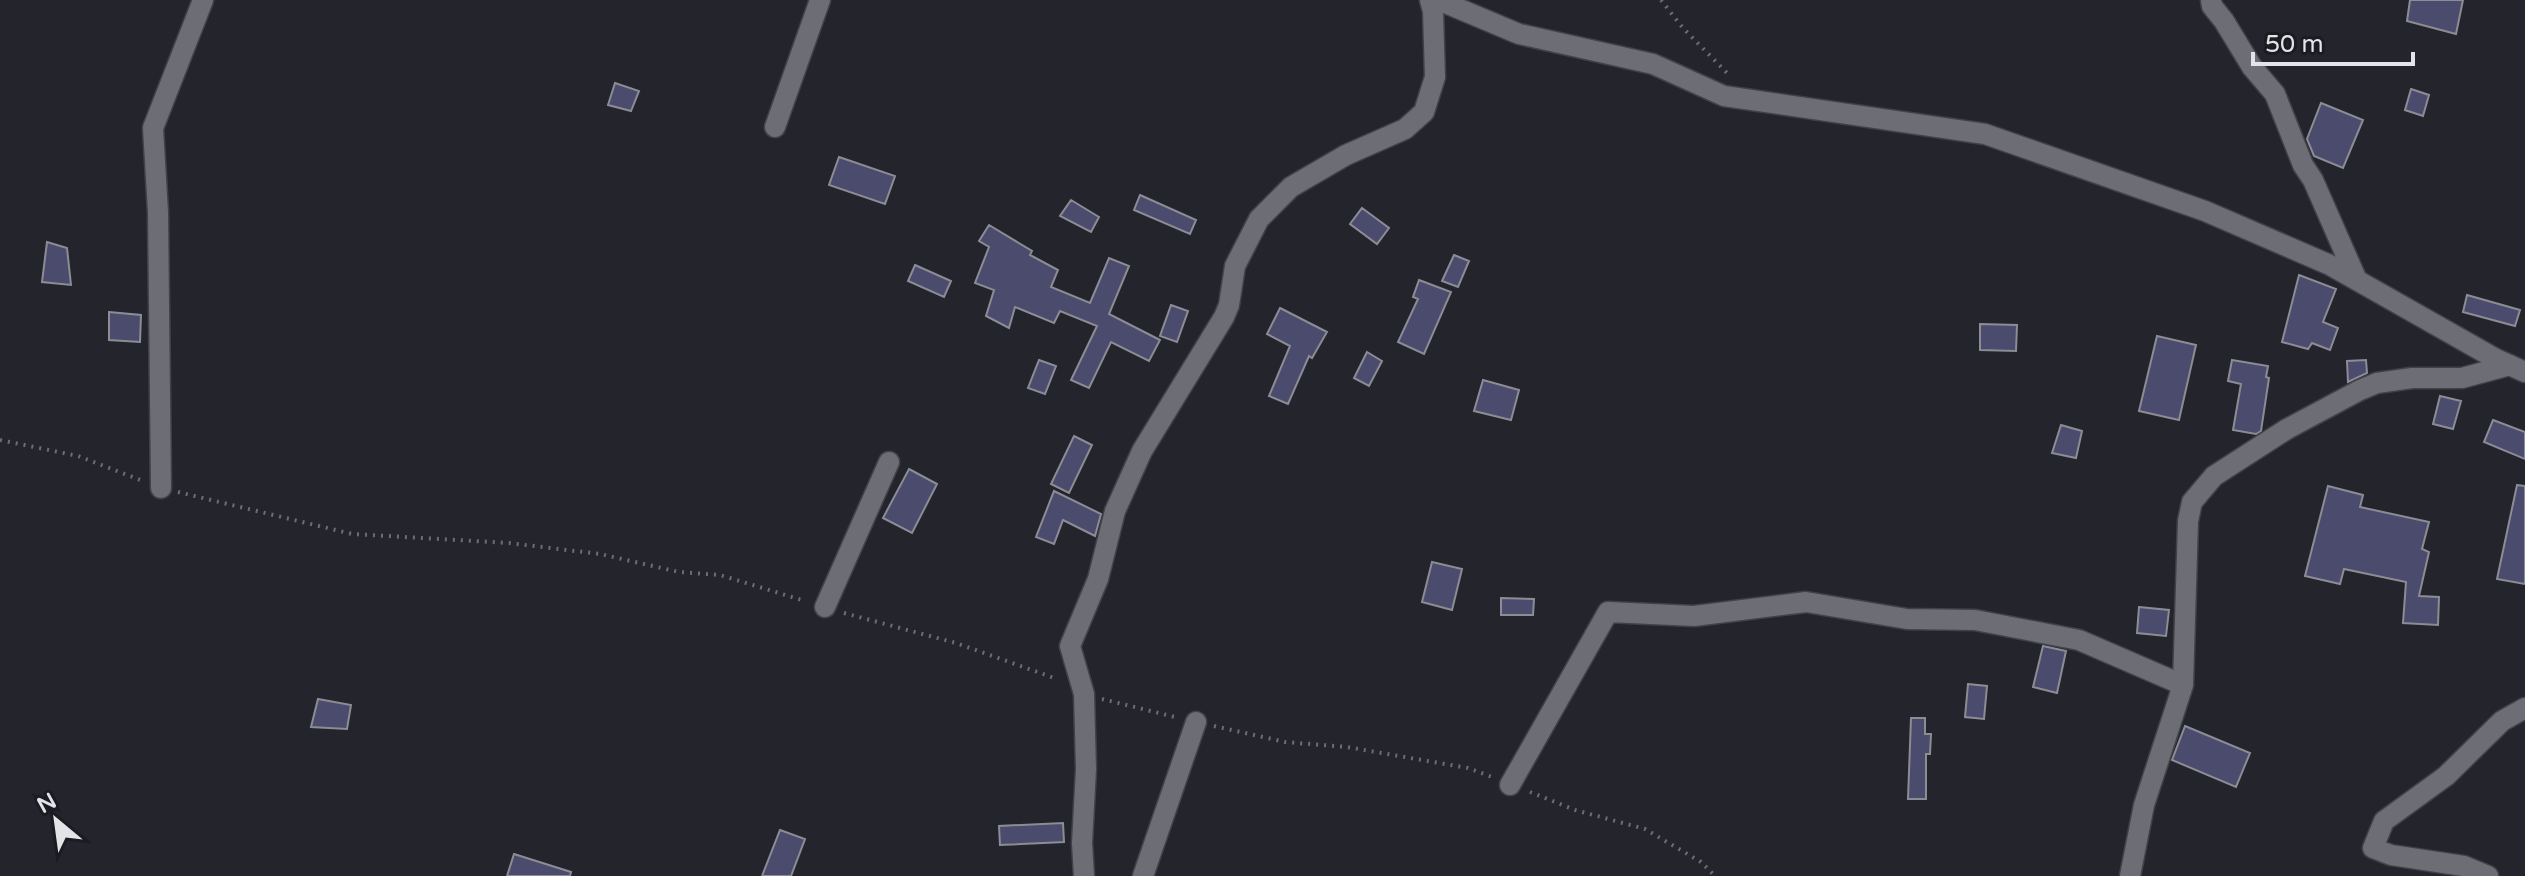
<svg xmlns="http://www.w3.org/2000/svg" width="2525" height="876" font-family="'Varela Round',sans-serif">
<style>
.building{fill:#4a4b6d;stroke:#8c8c95;stroke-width:2}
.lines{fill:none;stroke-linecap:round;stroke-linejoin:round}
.street-casing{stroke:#414147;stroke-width:23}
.path{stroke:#6d6e74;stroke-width:4;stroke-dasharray:2 6;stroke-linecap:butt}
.street{stroke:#6c6d75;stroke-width:20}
</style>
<rect width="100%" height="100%" fill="#24252c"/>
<path class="building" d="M2410,0h53l-7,34 -49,-13z
M615,83l24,8 -8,20 -23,-6z
M2411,89l18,6 -6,21 -18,-6z
M2321,103l42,17 -20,48 -29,-12 -7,-17z
M839,157l56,19 -10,28 -56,-19z
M1140,195l56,25 -6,14 -56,-24z
M1071,200l28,17 -8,15 -31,-16z
M1362,208l27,20 -12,16 -27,-20z
M989,225l43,26 -2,4 28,15 -7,17 39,16 19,-45 20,8 -20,48 51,26 -11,21 -38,-19 -22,46 -18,-8 26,-54 -37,-15 -6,12 -39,-16 -6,21 -23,-12 8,-26 -19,-7 14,-36 -10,-6z
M47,242l20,6 4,37 -29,-3z
M1454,255l15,6 -11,26 -16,-6z
M915,265l36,16 -7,16 -36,-16z
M2299,275l37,14 -13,33 15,6 -8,22 -18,-7 -4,6 -26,-7z
M1419,280l32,12 -27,62 -26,-12 20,-43 -5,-2z
M2467,295l53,15 -5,16 -52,-14z
M1171,305l17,6 -11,31 -17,-6z
M1280,308l47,24 -15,26 -3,-2 -21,48 -19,-8 21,-50 -23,-12z
M109,312l32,3 -1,27 -31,-2z
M1980,324l37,1 -1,26 -36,-1z
M2157,336l39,9 -17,75 -40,-9z
M1367,352l15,9 -13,25 -15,-8z
M1039,360l17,6 -11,28 -17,-6z
M2232,360l36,6 -2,11 3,1 -8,53 -5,3 -23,-4 8,-46 -13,-3z
M2366,360l1,13 -19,9 -1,-21z
M1483,380l36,10 -8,30 -37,-9z
M2440,396l21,5 -8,28 -20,-5z
M2493,420l32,12v27l-41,-17z
M2061,425l21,6 -6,27 -24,-5z
M1074,436l18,9 -23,48 -18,-9z
M909,469l28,15 -25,49 -29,-15z
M2517,485l8,1v98l-28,-5z
M2328,486l35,9 -3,12 69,15 -7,27 7,3 -10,44 20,1 -1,28 -35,-2 3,-41 -62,-13 -4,15 -35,-8z
M1054,491l47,23 -6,22 -32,-16 -9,24 -18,-7z
M1432,562l30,7 -10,41 -30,-8z
M1501,598l33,1 -1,16h-32z
M2139,607l30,3 -3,26 -29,-3z
M2043,646l23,5 -9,42 -24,-6z
M1968,684l19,2 -3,33 -19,-2z
M318,699l33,6 -4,24 -36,-2z
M1911,718h14v16h6l-1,20h-4v45h-18z
M2185,726l65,27 -14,34 -64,-27z
M1063,823l1,19 -64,3 -1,-19z
M780,830l25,9 -14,37h-29z
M514,854l57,18 -1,4h-63z"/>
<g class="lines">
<g class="street-casing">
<path id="street" d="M2211,0l1,6 12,15 28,46 23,27 28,71 10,15 43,98
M1443,2l76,32 134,30 71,32 261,38 220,77 125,54 166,94 29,13
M775,127l45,-127
M161,488l-3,-276 -5,-84 50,-128
M825,607l64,-145
M1510,785l98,-173 86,4 112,-14 101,17 68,1 104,20 104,45
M1084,876l-2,-33 4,-74 -2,-75 -14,-48 28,-67 17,-68 27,-60 82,-134 5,-12 6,-39 24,-47 32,-32 55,-32 59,-26 19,-17 11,-35 -2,-66 -3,-11
M1143,876l53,-154
M2130,876l14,-71 39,-120 5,-164 4,-19 22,-26 73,-47 73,-39 17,-7 35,-5h50l48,-13
M2488,876l-24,-10 -73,-11 -18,-7 11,-27 62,-45 56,-55 23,-13"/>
</g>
<path class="path" d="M1661,0l21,27 46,47
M0,440l78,16 65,25
M178,492l174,42 157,9 91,11 79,18 41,3 85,26
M844,613l112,30 101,36
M1102,699l77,19
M1214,726l71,16 62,5 121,21 24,9
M1530,792l45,18 70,19 56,33 14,14"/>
<use href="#street" class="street"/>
</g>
<g transform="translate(56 820) rotate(331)" stroke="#1b1b22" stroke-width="6" paint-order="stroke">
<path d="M0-6L14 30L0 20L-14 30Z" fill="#e3e4e8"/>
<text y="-12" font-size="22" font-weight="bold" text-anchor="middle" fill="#e3e4e8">N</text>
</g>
<path d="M2253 52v12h160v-12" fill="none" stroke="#e3e4e8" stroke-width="4"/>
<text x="2265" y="52" font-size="24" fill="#e3e4e8" stroke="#1b1b22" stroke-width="6" paint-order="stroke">50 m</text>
</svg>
